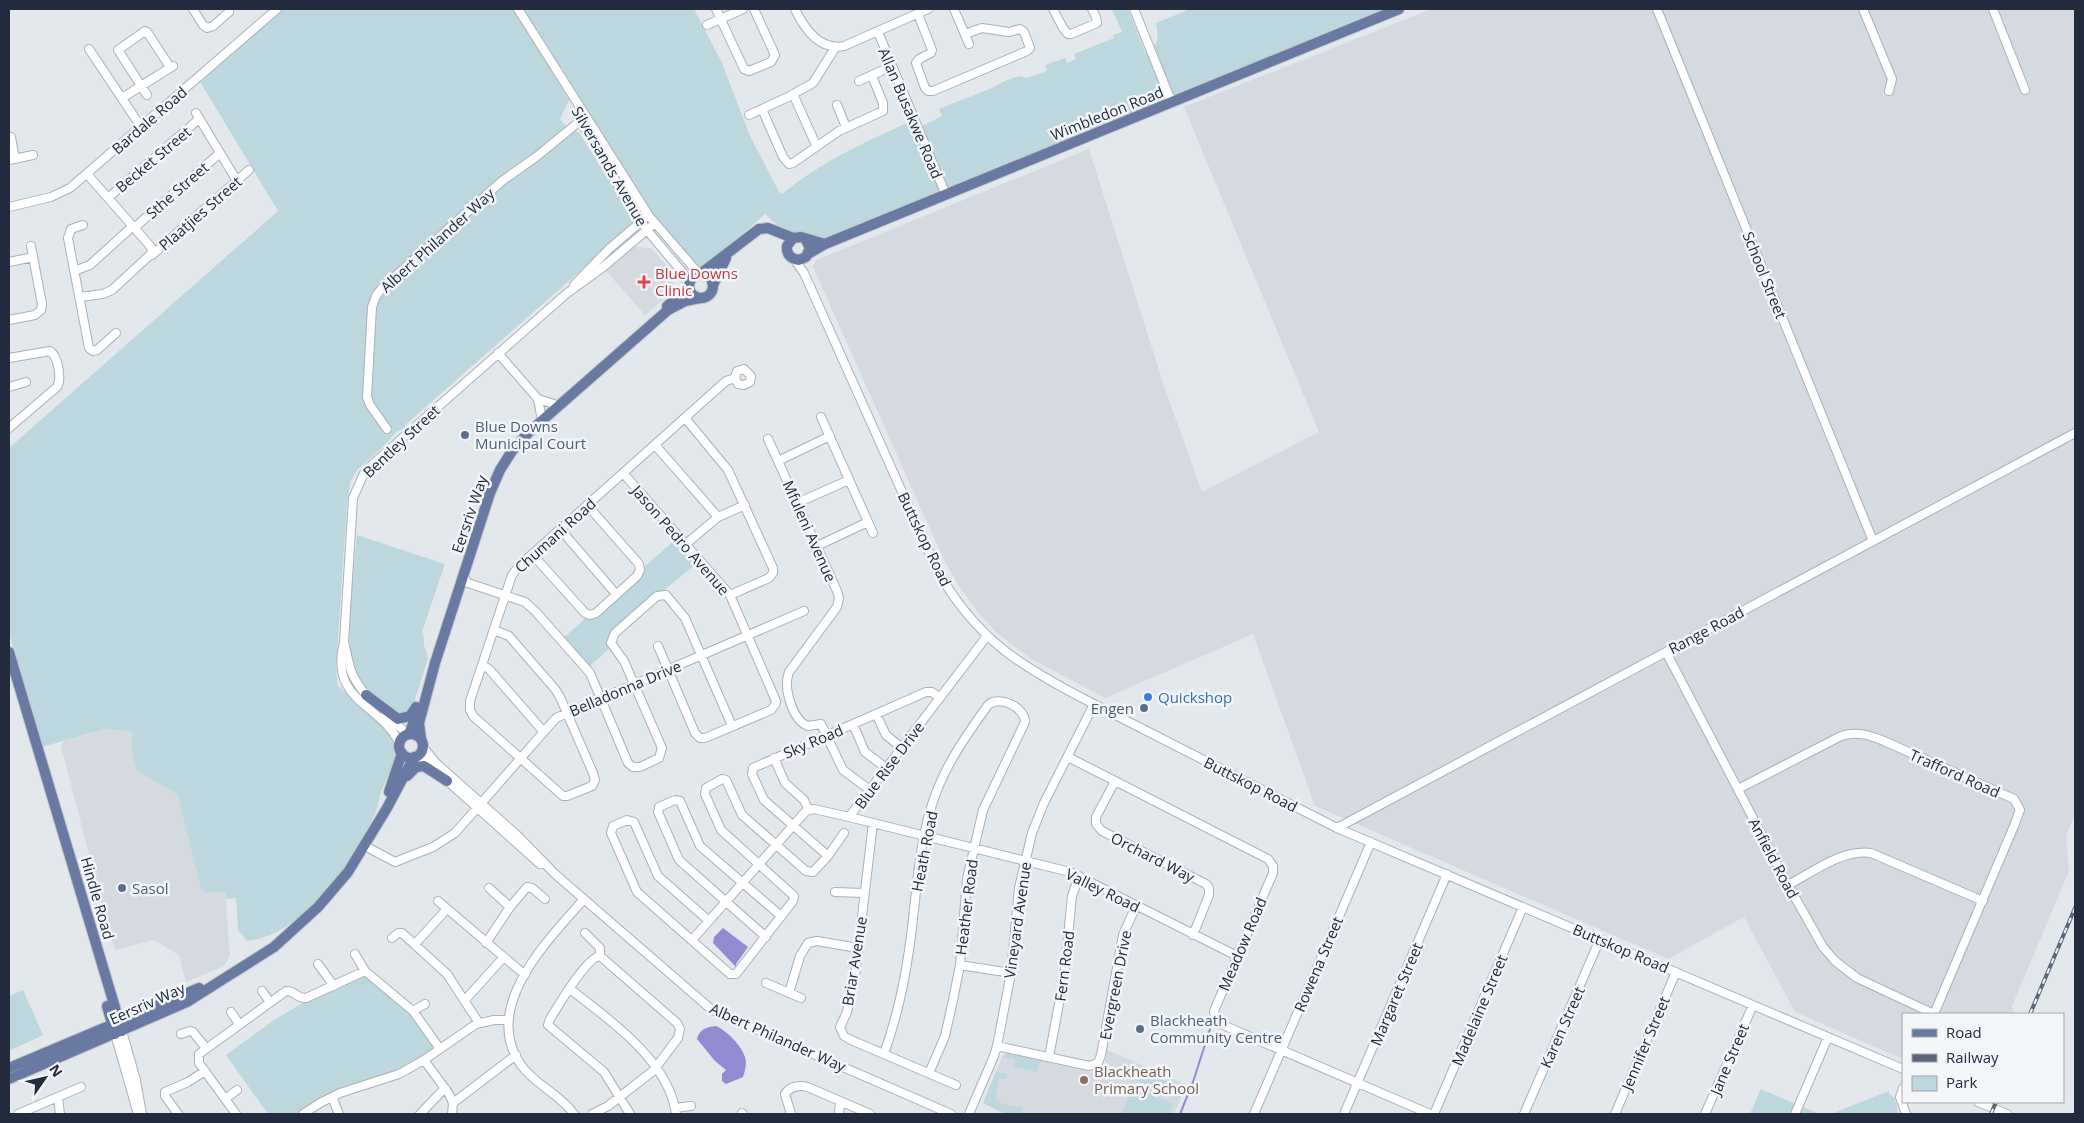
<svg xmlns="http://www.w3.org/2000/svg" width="2084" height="1123" font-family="'Open Sans',sans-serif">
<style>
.built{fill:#d4dae0}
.green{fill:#bcd7dd}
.water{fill:#918bd1}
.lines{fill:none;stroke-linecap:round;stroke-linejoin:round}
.stream{stroke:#918bd1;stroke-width:2}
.minor-casing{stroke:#a9b0b8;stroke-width:10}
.major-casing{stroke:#c1c4c9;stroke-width:12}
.minor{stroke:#fff;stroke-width:8}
.major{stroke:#687aa2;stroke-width:10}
.rail-casing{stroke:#5d6679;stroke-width:4}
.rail{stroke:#f3f6f9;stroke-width:2;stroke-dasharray:5.5;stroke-linecap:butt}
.health-dot{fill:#e0444e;stroke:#f3f6f9;stroke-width:2}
.service-dot{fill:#5c6f8a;stroke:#f3f6f9;stroke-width:2}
.shop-dot{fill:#3f7fe0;stroke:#f3f6f9;stroke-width:2}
.education-dot{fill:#8d6e63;stroke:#f3f6f9;stroke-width:2}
.labels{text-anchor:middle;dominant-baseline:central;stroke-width:5;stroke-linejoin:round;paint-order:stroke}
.street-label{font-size:15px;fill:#222c3e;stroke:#f3f6f9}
.health-label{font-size:15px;fill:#be3a42;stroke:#f3f6f9;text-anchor:start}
.service-label{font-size:15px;fill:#4e5e75;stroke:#f3f6f9;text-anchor:start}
.shop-label{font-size:15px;fill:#366cbe;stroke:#f3f6f9;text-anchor:start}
.education-label{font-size:15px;fill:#785e54;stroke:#f3f6f9;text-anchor:start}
</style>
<rect width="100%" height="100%" fill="#e3e8ec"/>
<path class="built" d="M1431,9h644v805l-9,22 3,35 -57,135 1,8h-110v45l-108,-47 -51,-95 -76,42 -353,-153 -62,-172 -148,64 -75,-40 -19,-14 -16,-13 -16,-17 -20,-28 -15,-26 -131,-293 3,-7 273,-111 76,240 37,103 117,-60 -135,-325z
M634,247l17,1 23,26 -1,17 -28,24 -39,-44z
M104,729l29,3 -2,16 6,23 40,23 24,95 5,4 19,-1 5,63 -6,11 -38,16 -7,-27 -25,-15 -39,10 -6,-18 -48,-186 3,-5z
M1107,1050l80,35 -13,29h-169l-22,-11 20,-48 4,-2 96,22z"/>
<path class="green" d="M281,9h234l54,91 -9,19 5,6 15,9 51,80 1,10 -3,4 -224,197v3l-9,4 -11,13 -27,24 -7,11 -4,22 -11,167 2,17c17,15 51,37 56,60 3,17 -6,29 -12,43 -3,7 -3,15 -6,22 -20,49 -73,125 -129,130l-9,-11 -2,-32 -10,1 -1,-7 -19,1 -5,-4 -24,-95 -40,-23 -6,-23 2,-16 -29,-3 -62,18 -33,-114v-185l269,-237 -79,-131z
M524,9h170l28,54 28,73 29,56 3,2c40,-33 85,-53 132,-74l4,8 24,-12 -3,-7 53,-21 13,-7 14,-5 8,2 20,-7 -2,-6 20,-7 2,5 9,-4 -2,-5 40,-16 -1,-3 9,-3 -10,-23h16l18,45c13,-11 13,-15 10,-31l34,-14h200l-231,95 -192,76 -140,59 -39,-6 -7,-4 -16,-15 -52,46 -12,8 -7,-4 -35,-43 -13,-18z
M357,535l88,29 -23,68c3,5 1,7 2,12 0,5 4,9 4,15l-16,49 -12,7c-14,-10 -36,-21 -44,-37 -14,-29 -2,-109 1,-143z
M676,539l21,24 -85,70 -3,7 2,7 -23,21 -26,-29z
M364,974l45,37 24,34 -1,5 -26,18 -94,37 -13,9h-31l-42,-59 48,-35 32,-19z
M23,990l20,45 -34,16v-55z
M1007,1053l33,7 -3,12 -23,-5 1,-7 -13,-3z
M1136,1067l22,10 -5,11 -22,-10z
M996,1072l12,2 -2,5 -7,-1 -4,22 6,1v3l22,4 -1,5 4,1h-21l-22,-11z
M1159,1078l22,10 -4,11 -23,-10z
M1133,1087l40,17 -4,10h-47z
M1761,1089l58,25h-69z
M1889,1091v3l6,4 3,16h-67z"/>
<path class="water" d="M723,928l25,19 -12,17v3l-23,-24 1,-6z
M716,1026c11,5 25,19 29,31 2,6 0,14 -2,20l-17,7 -4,-3v-7l4,-4 -11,-9 -18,-22c3,-10 9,-12 19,-13z"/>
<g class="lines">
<path class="stream" d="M1180,1114l13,-32 17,-53"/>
<g class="minor-casing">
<path id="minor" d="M193,9l10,16 4,3 6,-2 16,-14
M518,9l131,207 50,58
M716,9l28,60 5,2 22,-9 4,-7 -21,-46
M795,9c9,19 24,42 49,37l84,-37
M954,9l15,35
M1053,9l10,19 5,6h3l26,-11 -1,-6 -4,-8
M1134,9l38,94
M1657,9l216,532
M1863,9l29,70 -3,12
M1993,9l32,81
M918,14l14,36 -1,3 -12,6 -3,4 9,25 3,3h5l94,-40 3,-3 -6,-16 -4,-3 -11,3 -27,-4 -17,6
M707,25l36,-16
M878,32l68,163
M89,49l52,78
M859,81l33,-15
M793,94l23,51
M147,95l-29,-45 27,-19 2,1 23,35
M122,98l51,-32
M837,105l9,22
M762,109l21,48 6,7 4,-1 46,-32 44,-20v-8l-11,-27
M196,113l41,68
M749,115l39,-18 25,-14 22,-35
M578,117l50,85 19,28 36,43 6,13
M11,137l4,22
M9,160l24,-5
M108,198l91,-79
M9,207l42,-10 19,-9 207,-179
M83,225l-12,4 -3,9 21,110 4,3 4,-1 19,-17
M134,228l86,-75
M152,255l97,-85
M794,259l10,14 133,297c39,68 81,95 149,130l251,128 566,241
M9,262l24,-5
M74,271l16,-6 43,-39
M574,285l35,-36 35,-30
M80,297l23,-3 9,-4 40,-37 -1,-6 -64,-73
M9,320l26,-5 6,-5 1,-6 -11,-58
M498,353l40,46 3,16
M9,358l41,-7c8,5 12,28 7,36l-48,41
M9,387l17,-5
M538,399l16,5
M821,417l52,116
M685,418l43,52 45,98v5l-4,5 -39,17
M387,429l-17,-24 -3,-8 5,-90 4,-11 6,-8 120,-107 34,-24 49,-40
M768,439l69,152 2,7 -2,9 -48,65c-6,15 3,48 19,54l13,-2 22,46 27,20
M655,445l63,72
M778,461l52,-25
M624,474l106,121 46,106 -1,4 -4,5 -66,28h-5l-5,-5 -37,-87
M797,503l52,-23
M560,529l56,65
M686,544l32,-27 27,-12
M817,546l51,-24
M532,554l53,59 5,2 6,-2 41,-37 3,-6 -1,-6 -52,-59
M463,576l5,7 57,19 11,10 54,61 38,90 5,4h7l19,-9 3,-10 -38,-87 -13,-18 4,-10 42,-37 9,-1 19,23 47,108
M494,630l15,6 46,53 5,8 33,76 2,7 -3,6 -25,10h-4l-90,-80 -3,-6v-9l42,-126 7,-9 207,-185 9,-3 2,-7 7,-2 7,7 -1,6 -6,3 -6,-1 -3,-6
M345,646c6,28 6,30 23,52
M1666,652l122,233 35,62 12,14 22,17 77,36
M482,665l7,4 54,62
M876,714l10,21 16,13
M385,715l23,19
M853,724l12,28 21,16
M399,742c-20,-39 -70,-41 -55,-100l9,-144 12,-27 201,-177 36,-26 52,-44
M423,747l13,16 82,73 37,38 157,136 239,104
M417,756l16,11
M1068,757l200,102 5,7v7l-59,138 2,11 214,92
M774,758l11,25 19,17 4,9
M443,777l97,87
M1115,781l-19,36v7l6,7 104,53 3,4v7l-16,40
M1738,789l103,-53c16,-5 28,-1 43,5l130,58 6,11 -6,16 -80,188
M849,817l221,55 167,84
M873,823l-18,153 -8,36 -7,15 4,9 7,4 105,45
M1337,828l738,-395
M365,846l30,16 38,-15 22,-14 101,-115 248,-107
M828,856l16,-23
M1788,885c25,-13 54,-36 83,-32l112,48
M489,888l21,19
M835,892l29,1
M438,901l87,74
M709,921l-51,-45 -24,-54 -7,-2 -14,6 -2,7 26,59 93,82h6l57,-73 1,-5 -73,-66 -16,-36 1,-6 16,-9 4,1 16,35 64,56 7,1 15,-16 -64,-56 -12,-26 1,-6 173,-76h6l8,6
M585,933l15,15v8
M766,937l-87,-77 -21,-48 1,-5 16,-7 5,1 20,45 81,70
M392,938l6,-5h4l45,41 32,49
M692,940l114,-129 8,-2 35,8 138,-181
M486,943l24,-36 17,-20 5,1 13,11
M415,944l32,-35
M355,954l10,17
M600,956c-13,1 -42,50 -50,63l-2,6 56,47 26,42
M318,964l16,22
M960,965l51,8
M766,983l35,15
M570,989c40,31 99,72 106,125
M262,991l8,11
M789,993l11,-37 8,-13 9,-2 41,7
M465,1000l38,-42
M413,1011l12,-7
M231,1012l8,12
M122,1031l14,49 6,34
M115,1034l22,77
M181,1034l9,-3 3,1 13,16
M997,1046l92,20 9,-3 3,-8 22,-120 13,-29
M884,1054c12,-34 20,-68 25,-104 8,-52 8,-107 27,-157 12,-32 32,-60 52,-88 11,-10 37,2 37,17l-42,88 -16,69 -7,86 -7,35 -8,36 -16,37
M1049,1057l15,-80 8,-81 7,-20
M424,1060l25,34 4,9 -1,11
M1903,1088l-3,9 6,17
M58,1097l2,17
M332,1097l7,17
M225,1099l12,-9
M1978,1102l29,12
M453,1103l63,-48
M675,1108l16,-2
M742,1113l1,1
M18,1114l63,-27
M178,1114l-13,-18v-4l23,-10 17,-11
M236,1114l-37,-51v-9l87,-63c9,-1 11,8 20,7l59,-27 48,40 27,38
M303,1114l17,-11 20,-10 59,-19 25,-14 52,-36 18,-4h15
M420,1114l25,-26
M574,1114c-14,-20 -39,-29 -53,-49 -41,-58 28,-126 63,-166
M592,1114l16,-8 45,-35 25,-33 2,-9 -3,-6 -77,-67
M791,1114l-6,-20c5,-8 16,-10 25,-6l60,26
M839,1114l1,-12
M969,1114l25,-58 3,-10 14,-73 8,-85 13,-55 12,-30 50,-99
M1254,1114l117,-272
M1344,1114l103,-240
M1434,1114l89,-207
M1524,1114l76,-175
M1615,1114l61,-142
M1705,1114l48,-109
M1795,1114l33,-77"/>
</g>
<g class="major-casing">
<path id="major" d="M806,240l4,8 -4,9 -7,3c-8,-1 -13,-6 -12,-14l6,-8 8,-1 24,7
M808,254l17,-10 574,-235
M689 286a12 12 0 1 1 24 0a12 12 0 1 1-24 0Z
M700,274l59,-45 9,-1 25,10
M713,285l13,-27
M667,306l22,-18
M9,652l113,379
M366,695l32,24 12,-3 6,-9
M399 746a12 12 0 1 1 24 0a12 12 0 1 1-24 0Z
M409,734l7,-18
M421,739l-2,-16 16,-60 55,-170 10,-23 12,-19 17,-19 139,-122 17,-9 15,-3
M407,776l9,-9 8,-1 23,15
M389,792l13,-39
M107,1006l8,28
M9,1068l190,-80
M9,1079l178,-77 87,-55 44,-40 30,-35 39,-64 27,-51"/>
</g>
<use href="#minor" class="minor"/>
<use href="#major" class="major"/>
<g class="rail-casing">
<path id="rail" d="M2030,1014l45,-106
M1991,1114l5,-12"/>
</g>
<use href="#rail" class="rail"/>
</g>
<path class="health-dot" d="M641.5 274.5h5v5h5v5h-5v5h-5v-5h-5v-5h5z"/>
<g class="service-dot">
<circle cx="465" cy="435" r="5"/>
<circle cx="1144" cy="708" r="5"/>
<circle cx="122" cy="888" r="5"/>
<circle cx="1140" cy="1029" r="5"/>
</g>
<circle class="shop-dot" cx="1148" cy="697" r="5"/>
<circle class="education-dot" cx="1084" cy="1080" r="5"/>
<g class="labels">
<g class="street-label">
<text transform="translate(911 113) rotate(67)">Allan Busakwe Road</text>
<text transform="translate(1107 113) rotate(-22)">Wimbledon Road</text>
<text transform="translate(149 120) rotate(-41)">Bardale Road</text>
<text transform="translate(153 159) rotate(-40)">Becket Street</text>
<text transform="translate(610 166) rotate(60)">Silversands Avenue</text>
<text transform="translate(177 190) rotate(-41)">Sthe Street</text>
<text transform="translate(200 213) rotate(-41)">Plaatjies Street</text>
<text transform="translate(437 240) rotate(-42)">Albert Philander Way</text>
<text transform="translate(1765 275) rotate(68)">School Street</text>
<text transform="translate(401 441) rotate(-43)">Bentley Street</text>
<text transform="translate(469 514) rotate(-71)">Eersriv Way</text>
<text transform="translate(810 531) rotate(66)">Mfuleni Avenue</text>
<text transform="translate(555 535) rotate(-42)">Chumani Road</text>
<text transform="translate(925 539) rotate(64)">Buttskop Road</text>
<text transform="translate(681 540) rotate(49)">Jason Pedro Avenue</text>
<text transform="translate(1706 630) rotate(-28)">Range Road</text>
<text transform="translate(625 688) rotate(-23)">Belladonna Drive</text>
<text transform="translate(813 741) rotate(-23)">Sky Road</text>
<text transform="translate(889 765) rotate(-53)">Blue Rise Drive</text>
<text transform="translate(1955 773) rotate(24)">Trafford Road</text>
<text transform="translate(1251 784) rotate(27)">Buttskop Road</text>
<text transform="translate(924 851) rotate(-79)">Heath Road</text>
<text transform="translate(1153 857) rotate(27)">Orchard Way</text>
<text transform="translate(1774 858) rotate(62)">Anfield Road</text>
<text transform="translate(1103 890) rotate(26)">Valley Road</text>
<text transform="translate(98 898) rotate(74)">Hindle Road</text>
<text transform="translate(966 907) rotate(-83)">Heather Road</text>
<text transform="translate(1017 920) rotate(-82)">Vineyard Avenue</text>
<text transform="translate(1242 944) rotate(-67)">Meadow Road</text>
<text transform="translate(1621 948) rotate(23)">Buttskop Road</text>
<text transform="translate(854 961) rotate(-81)">Briar Avenue</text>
<text transform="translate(1318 964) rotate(-67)">Rowena Street</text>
<text transform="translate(1064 966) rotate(-83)">Fern Road</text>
<text transform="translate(1115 985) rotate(-79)">Evergreen Drive</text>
<text transform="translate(1396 994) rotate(-67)">Margaret Street</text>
<text transform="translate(147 1003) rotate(-24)">Eersriv Way</text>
<text transform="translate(1479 1010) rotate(-67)">Madelaine Street</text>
<text transform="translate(1562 1027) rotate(-66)">Karen Street</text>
<text transform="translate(778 1037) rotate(24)">Albert Philander Way</text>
<text transform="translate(1645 1043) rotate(-67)">Jennifer Street</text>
<text transform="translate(1729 1059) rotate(-67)">Jane Street</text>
</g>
<g class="health-label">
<text x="655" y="273">Blue Downs<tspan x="655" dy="17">Clinic</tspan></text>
</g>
<g class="service-label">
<text x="475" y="426">Blue Downs<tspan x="475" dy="17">Municipal Court</tspan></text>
<text x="1134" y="708" text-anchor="end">Engen</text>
<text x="132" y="888">Sasol</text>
<text x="1150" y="1020">Blackheath<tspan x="1150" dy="17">Community Centre</tspan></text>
</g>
<g class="shop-label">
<text x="1158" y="697">Quickshop</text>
</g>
<g class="education-label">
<text x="1094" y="1071">Blackheath<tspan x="1094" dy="17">Primary School</tspan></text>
</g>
</g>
<rect width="2084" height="1123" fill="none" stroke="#222c3e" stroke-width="20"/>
<rect x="1902" y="1013" width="162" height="90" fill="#f3f6f9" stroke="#9fa5ae"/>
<rect x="1912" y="1029" width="25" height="8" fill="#687aa2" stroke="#9fa5ae"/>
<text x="1946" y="1038" font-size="15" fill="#222c3e">Road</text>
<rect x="1912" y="1054" width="25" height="8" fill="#5d6679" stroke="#9fa5ae"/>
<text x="1946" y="1063" font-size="15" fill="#222c3e">Railway</text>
<rect x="1912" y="1076" width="25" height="15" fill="#bcd7dd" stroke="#9fa5ae"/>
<text x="1946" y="1088" font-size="15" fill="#222c3e">Park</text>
<g transform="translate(45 1078) rotate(56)" stroke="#f3f6f9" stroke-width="4" paint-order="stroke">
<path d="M0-4L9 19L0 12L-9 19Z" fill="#222c3e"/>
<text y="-8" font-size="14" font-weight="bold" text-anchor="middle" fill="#222c3e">N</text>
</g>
</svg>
